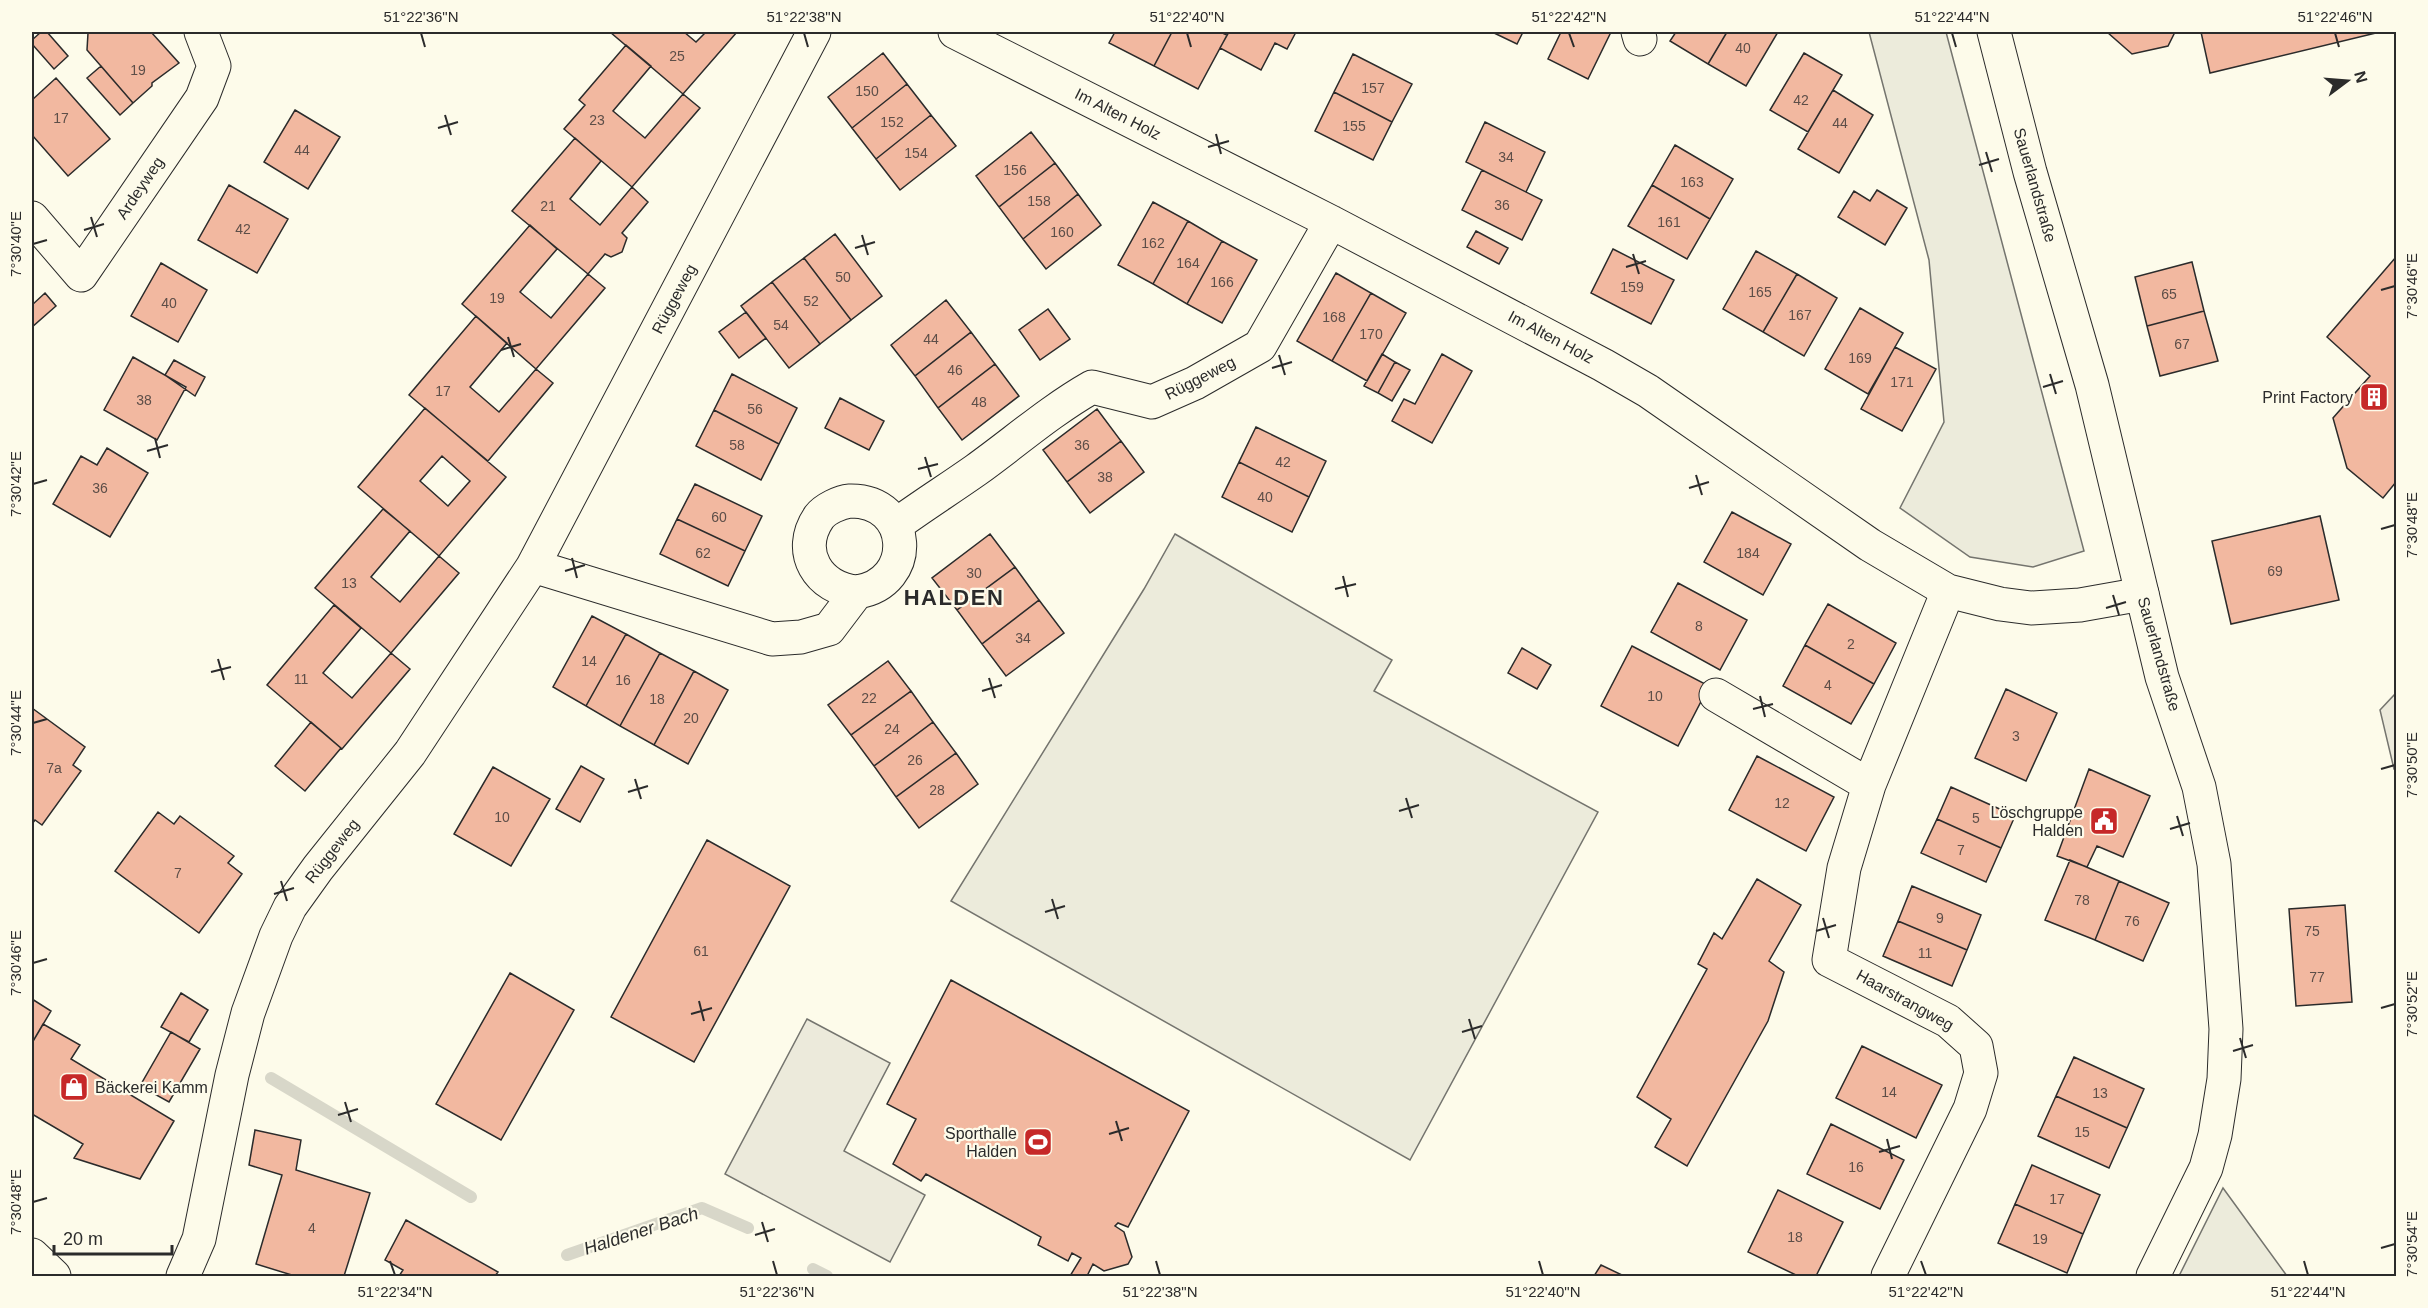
<svg xmlns="http://www.w3.org/2000/svg" width="2428" height="1308" font-family="Arial,sans-serif">
<style>
.green{fill:#ecebdb;stroke:#74746e;stroke-width:1.5}
.parking{fill:#eceadb;stroke:#74746e;stroke-width:1.5}
.lines{fill:none;stroke-linecap:round;stroke-linejoin:round}
.stream{stroke:#d8d7c9;stroke-width:12}
.building{fill:#f2b8a0;stroke:#2b2b2b;stroke-width:1.5;fill-rule:evenodd}
.minor-casing{stroke:#2b2b2b;stroke-width:35}
.secondary-casing{stroke:#2b2b2b;stroke-width:35}
.minor{stroke:#fdfbea;stroke-width:33}
.secondary{stroke:#fdfbea;stroke-width:33}
.ticks{fill:none;stroke:#2b2b2b;stroke-width:2}
.labels{text-anchor:middle;dominant-baseline:central;stroke-width:4.5;stroke-linejoin:round;paint-order:stroke}
.number-label{font-size:14px;fill:#5d4e48}
.street-label{font-size:16px;fill:#2b2b2b;stroke:#fdfbea}
.poi-label{font-size:16px;fill:#2b2b2b;stroke:#fdfbea;text-anchor:end}
.water-label{font-size:18px;font-style:italic;fill:#2b2b2b;stroke:#fdfbea}
.district-label{font-size:22px;font-weight:bold;letter-spacing:1.5px;fill:#2b2b2b;stroke:#fdfbea}
.neatline{fill:none;stroke:#2b2b2b;stroke-width:2}
.ticks-label{font-size:15px;text-anchor:middle;fill:#2b2b2b}
</style>
<rect width="100%" height="100%" fill="#fdfbea"/>
<path class="green" d="M1869,32h77l138,519 -51,16 -63,-10 -70,-49 44,-86 -15,-162z
M1175,534l217,126 -18,31 224,121 -188,348 -459,-259 193,-312z
M2223,1188l64,88h-108z"/>
<path class="parking" d="M2396,693v78l-2,-2 -14,-59z
M807,1019l83,44 -46,88 81,44 -35,67 -165,-88z"/>
<g class="lines">
<path class="stream" d="M271,1078l200,119
M567,1255l135,-47 46,20
M813,1269l14,7"/>
</g>
<path class="building" d="M41,32h6l21,24 -14,13 -22,-25v-4z
M94,32h57l28,31 -27,20v3l-19,17 -46,-53 1,-17z
M610,32h74l12,10 10,-10h31l-54,62z
M1115,32h57l-18,34 -45,-23z
M1172,32h48l7,3 -29,54 -44,-23z
M1229,32h67l-9,17 -12,-6 -14,27 -41,-22z
M1492,32h31l-6,12z
M1561,32h50l-23,47 -40,-20z
M1676,32h51l-19,32 -38,-23z
M1727,32h51l-32,54 -38,-22z
M2107,32h68l-7,14 -36,8z
M2201,32h179l-170,41z
M626,45l25,21 -38,45 32,27 38,-44 17,14 -68,79 -68,-58 21,-24 -6,-5z
M883,53l24,31 -55,44 -24,-31z
M1804,53l38,22 -34,57 -38,-22z
M1353,54l59,30 -20,38 -58,-30z
M101,66l32,37 -13,12 -33,-37z
M56,78l54,61 -42,37 -36,-41v-35z
M907,84l24,31 -55,44 -24,-31z
M1833,90l40,25 -34,58 -41,-24z
M1334,92l58,30 -19,38 -58,-29z
M295,110l45,27 -32,52 -44,-27z
M931,115l25,31 -56,44 -24,-31z
M1485,122l60,30 -19,40 -60,-30z
M1031,132l24,31 -56,44 -23,-31z
M575,138l26,23 -31,38 30,26 32,-38 16,15 -26,31 5,5 -5,14 -11,5 -6,-3 -17,20 -76,-63z
M1675,145l58,34 -23,40 -58,-34z
M1055,163l23,31 -55,45 -24,-32z
M1482,170l60,30 -20,40 -60,-30z
M229,185l59,34 -31,54 -59,-33z
M1652,185l58,34 -23,40 -59,-33z
M1877,190l30,18 -22,37 -47,-28 16,-26 16,10z
M1078,194l23,31 -55,44 -23,-30z
M1153,202l35,19 -35,63 -35,-19z
M1188,221l34,20 -35,63 -34,-20z
M530,225l27,24 -37,43 31,26 37,-44 17,14 -69,81 -74,-65z
M1476,231l32,17 -9,16 -32,-17z
M835,234l47,62 -31,24 -47,-62z
M1222,241l35,19 -35,63 -35,-19z
M1613,249l61,31 -23,44 -60,-31z
M1756,251l41,23 -34,58 -40,-23z
M2396,257v225l-13,16 -36,-30 -14,-50 37,-42 -43,-39z
M804,258l47,62 -31,24 -48,-62z
M2192,262l12,49 -57,15 -12,-49z
M161,263l46,27 -29,52 -47,-26z
M1336,273l35,20 -39,68 -35,-20z
M1797,274l40,24 -33,58 -41,-24z
M772,282l48,62 -31,24 -48,-62z
M45,293l11,13 -24,21v-22z
M1371,293l35,20 -39,68 -35,-20z
M946,300l25,32 -56,44 -24,-31z
M1860,308l43,25 -35,61 -43,-25z
M1048,309l22,30 -30,21 -21,-30z
M2204,311l14,50 -58,15 -13,-50z
M746,312l20,26 -27,20 -20,-26z
M476,316l31,27 -37,44 29,25 37,-43 17,14 -65,78 -79,-66z
M971,332l24,32 -57,44 -23,-32z
M1895,347l41,22 -34,62 -41,-22z
M1382,354l13,8 -17,31 -14,-7z
M1442,354l30,17 -40,72 -40,-22 12,-22 11,5z
M133,357l53,30 -29,53 -53,-30z
M174,360l31,17 -10,19 -30,-21z
M1395,362l15,8 -18,31 -14,-8z
M995,364l24,32 -57,44 -24,-32z
M732,374l65,34 -18,36 -65,-34z
M840,398l44,23 -15,29 -44,-22z
M425,408l81,69 -67,79 -81,-69zM442,456l28,25 -22,25 -28,-25z
M1097,409l24,32 -54,41 -24,-32z
M714,410l65,34 -18,36 -65,-34z
M1256,427l70,34 -17,36 -70,-35z
M1121,441l23,31 -54,41 -23,-31z
M107,448l41,25 -38,64 -57,-33 28,-48 16,9z
M1239,462l70,35 -17,35 -70,-35z
M695,484l67,32 -17,35 -68,-32z
M383,509l27,22 -39,46 29,25 39,-46 20,17 -68,80 -76,-65z
M1732,512l59,32 -28,51 -59,-33z
M2320,516l19,84 -108,24 -19,-83z
M677,519l68,32 -17,35 -68,-32z
M990,534l25,33 -58,43 -25,-32z
M1015,567l24,33 -57,44 -25,-34z
M1678,583l69,37 -27,50 -69,-38z
M1039,600l25,33 -58,43 -24,-32z
M1828,604l68,39 -22,41 -69,-39z
M334,605l27,23 -38,45 29,25 39,-45 19,16 -68,80 -75,-64z
M592,616l34,18 -40,72 -33,-19z
M626,634l34,19 -40,73 -34,-20z
M1805,645l69,39 -23,40 -68,-38z
M1632,646l77,40 -31,60 -77,-40z
M1522,648l29,17 -14,24 -29,-16z
M660,653l34,18 -40,74 -34,-19z
M888,661l23,30 -60,44 -23,-30z
M694,671l34,19 -40,74 -34,-19z
M2006,689l51,24 -31,68 -51,-23z
M911,691l22,31 -59,44 -23,-31z
M32,708l53,39 -12,18 8,6 -39,54 -7,-5 -3,4z
M311,722l30,26 -36,43 -30,-25z
M933,722l23,31 -60,44 -22,-31z
M956,753l22,31 -59,44 -23,-31z
M1757,756l77,41 -28,54 -77,-41z
M581,766l23,13 -24,43 -24,-13z
M493,767l57,32 -39,67 -57,-32z
M2089,769l61,27 -27,61 -26,-11 -10,21 -30,-11z
M1951,787l64,29 -14,32 -64,-29z
M158,812l16,12 6,-8 54,40 -6,7 14,11 -43,59 -84,-62z
M1937,819l64,29 -15,34 -65,-29z
M707,840l83,46 -96,176 -83,-45z
M2070,860l49,21 -24,59 -50,-20z
M1757,879l44,26 -32,56 15,11 -16,49 -81,145 -32,-19 16,-28 -34,-22 70,-128 -9,-5 16,-31 8,6z
M2119,881l50,22 -26,58 -48,-21z
M1912,886l69,29 -14,35 -69,-29z
M2345,905l7,97 -56,4 -7,-97z
M1898,921l69,29 -15,36 -69,-30z
M510,973l64,37 -73,130 -65,-36z
M951,980l238,131 -61,116 -10,-4 -3,3 9,6 8,25 -4,7 -24,7 -11,-7 -6,12h-17l11,-18 -9,-5 -4,8 -30,-16 3,-8 -115,-63 -5,7 -28,-17 23,-45 -29,-15z
M181,993l27,17 -19,32 -28,-15z
M32,999l19,12 -19,32z
M43,1024l37,21 -9,14 103,62 -34,58 -66,-21 9,-14 -51,-30v-71z
M171,1032l29,17 -31,53 -29,-16z
M1862,1046l80,39 -26,53 -80,-40z
M2074,1057l70,32 -17,39 -71,-32z
M2056,1096l71,32 -18,40 -71,-32z
M1831,1124l73,36 -24,49 -73,-35z
M255,1130l46,10 -5,30 74,23 -26,83h-49l-39,-12 26,-89 -33,-10z
M2032,1165l68,30 -17,39 -68,-30z
M1778,1190l65,32 -27,54h-18l-50,-24z
M2015,1204l68,30 -16,39 -69,-30z
M406,1220l92,52 -3,4h-96l4,-6 -18,-10z
M1601,1265l23,11h-30z"/>
<g class="lines">
<g class="minor-casing">
<path id="minor" d="M955,32l376,190 272,143 45,26 222,154 78,46 52,13 31,4 49,-3 62,-11
M1638,32l2,7
M32,218l49,57 121,-177 12,-32 -13,-34
M896,525c26,-19 53,-36 80,-55 39,-28 74,-59 116,-83l60,15 43,-19 65,-37 71,-124
M533,566l239,73 29,-2 28,-8 28,-37c60,-9 56,-92 -7,-91 -10,1 -25,8 -31,16 -24,35 0,72 38,75
M1716,695l153,90
M183,1276l16,-37 33,-164 16,-62 28,-77 14,-29 28,-39 92,-115 123,-187 281,-534
M1888,1276l82,-167 11,-36 -5,-27 -28,-25 -119,-61 15,-92 25,-83 79,-194"/>
</g>
<g class="secondary-casing">
<path id="secondary" d="M1994,32l36,140 62,213 70,292 37,110 15,77 12,165 -2,50 -9,56 -9,33 -53,108
M32,1255l22,21"/>
</g>
<use href="#minor" class="minor"/>
<use href="#secondary" class="secondary"/>
</g>
<path class="ticks" d="M421,33l4,14M804,33l4,14M1187,33l4,14M1569,33l5,14M1952,33l4,14M2335,33l4,14M445,115l6,20M438,128l20,-6M1216,134l5,20M1208,147l21,-6M1986,152l6,20M1979,165l20,-6M91,217l6,20M84,230l20,-6M862,235l6,20M33,244l14,-4M855,248l20,-6M1633,254l6,20M1626,267l20,-6M2381,290l14,-4M508,337l6,20M501,350l20,-6M1279,355l6,20M1272,368l20,-6M2050,374l6,20M2043,387l20,-6M155,438l5,20M147,451l21,-6M925,457l6,20M918,469l20,-5M1696,475l6,20M33,484l14,-4M1689,488l20,-6M2381,529l14,-4M572,558l5,20M565,571l20,-6M1343,576l5,21M1335,589l21,-5M2113,595l6,20M2106,608l20,-6M218,659l6,21M211,672l20,-5M989,678l6,20M982,691l20,-6M1760,696l5,21M1753,709l20,-5M33,723l14,-4M2381,769l14,-4M635,779l6,20M628,792l20,-6M1406,798l6,20M1399,811l20,-6M2177,816l6,20M2170,829l20,-6M281,881l6,20M274,894l20,-6M1052,899l6,20M1045,912l20,-6M1823,918l6,20M1816,931l20,-6M33,963l14,-4M699,1001l5,20M2381,1008l14,-4M691,1014l21,-6M1469,1019l6,20M1462,1032l20,-6M2240,1038l6,20M2233,1051l20,-6M345,1102l6,20M338,1115l20,-6M1116,1121l6,20M1109,1134l20,-6M1887,1139l5,20M1879,1152l21,-6M33,1202l14,-4M762,1222l6,20M755,1235l20,-6M2381,1248l14,-4M390,1261l5,14M773,1261l4,14M1156,1261l4,14M1539,1261l4,14M1921,1261l5,14M2304,1261l4,14"/>
<defs>
<g id="building-square" transform="scale(1.5)"><rect x="-9" y="-9" width="18" height="18" rx="4" fill="#c62828" stroke="#fdfbea"/><path d="M-4-6H4V6H1V3H-1V6H-4ZM-2.5-4.3h1.7v1.8h-1.7ZM.8-4.3h1.7v1.8H.8ZM-2.5-1h1.7V.8h-1.7ZM.8-1h1.7V.8H.8Z" fill="#fff"/></g>
<g id="civic-square" transform="scale(1.5)"><rect x="-9" y="-9" width="18" height="18" rx="4" fill="#c62828" stroke="#fdfbea"/><path d="M-.6-6.5H3V-4.5H.6V-3L4-1V1h2V6H-6V1h2V-1L-.6-3ZM-1.2 2.5V6h2.4V2.5Z" fill="#fff"/></g>
<g id="shop-square" transform="scale(1.5)"><rect x="-9" y="-9" width="18" height="18" rx="4" fill="#c62828" stroke="#fdfbea"/><path d="M-5-2.5h2.3a2.7 3.5 0 0 1 5.4 0H5L5.5 6h-11ZM-1.5-2.5h3a1.5 2.3 0 0 0-3 0Z" fill="#fff"/></g>
<g id="stadium-square" transform="scale(1.5)"><rect x="-9" y="-9" width="18" height="18" rx="4" fill="#c62828" stroke="#fdfbea"/><path d="M0-5a6.5 5 0 1 0 0 10a6.5 5 0 1 0 0-10ZM-3.5-1.8h7v3.6h-7Z" fill="#fff"/></g>
</defs>
<g fill-rule="evenodd">
<use href="#building-square" x="2374" y="397"/>
<use href="#civic-square" x="2104" y="821"/>
<use href="#shop-square" x="74" y="1087"/>
<use href="#stadium-square" x="1038" y="1142"/>
</g>
<g class="labels">
<g class="number-label">
<text x="1743" y="48">40</text>
<text x="677" y="56">25</text>
<text x="138" y="70">19</text>
<text x="1373" y="88">157</text>
<text x="867" y="91">150</text>
<text x="1801" y="100">42</text>
<text x="61" y="118">17</text>
<text x="597" y="120">23</text>
<text x="892" y="122">152</text>
<text x="1840" y="123">44</text>
<text x="1354" y="126">155</text>
<text x="302" y="150">44</text>
<text x="916" y="153">154</text>
<text x="1506" y="157">34</text>
<text x="1015" y="170">156</text>
<text x="1692" y="182">163</text>
<text x="1039" y="201">158</text>
<text x="1502" y="205">36</text>
<text x="548" y="206">21</text>
<text x="1669" y="222">161</text>
<text x="243" y="229">42</text>
<text x="1062" y="232">160</text>
<text x="1153" y="243">162</text>
<text x="1188" y="263">164</text>
<text x="843" y="277">50</text>
<text x="1222" y="282">166</text>
<text x="1632" y="287">159</text>
<text x="1760" y="292">165</text>
<text x="2169" y="294">65</text>
<text x="497" y="298">19</text>
<text x="811" y="301">52</text>
<text x="169" y="303">40</text>
<text x="1800" y="315">167</text>
<text x="1334" y="317">168</text>
<text x="781" y="325">54</text>
<text x="1371" y="334">170</text>
<text x="931" y="339">44</text>
<text x="2182" y="344">67</text>
<text x="1860" y="358">169</text>
<text x="955" y="370">46</text>
<text x="1902" y="382">171</text>
<text x="443" y="391">17</text>
<text x="144" y="400">38</text>
<text x="979" y="402">48</text>
<text x="755" y="409">56</text>
<text x="737" y="445">58</text>
<text x="1082" y="445">36</text>
<text x="1283" y="462">42</text>
<text x="1105" y="477">38</text>
<text x="100" y="488">36</text>
<text x="1265" y="497">40</text>
<text x="719" y="517">60</text>
<text x="703" y="553">62</text>
<text x="1748" y="553">184</text>
<text x="2275" y="571">69</text>
<text x="974" y="573">30</text>
<text x="349" y="583">13</text>
<text x="1699" y="626">8</text>
<text x="1023" y="638">34</text>
<text x="1851" y="644">2</text>
<text x="589" y="661">14</text>
<text x="301" y="679">11</text>
<text x="623" y="680">16</text>
<text x="1828" y="685">4</text>
<text x="1655" y="696">10</text>
<text x="869" y="698">22</text>
<text x="657" y="699">18</text>
<text x="691" y="718">20</text>
<text x="892" y="729">24</text>
<text x="2016" y="736">3</text>
<text x="915" y="760">26</text>
<text x="54" y="768">7a</text>
<text x="937" y="790">28</text>
<text x="1782" y="803">12</text>
<text x="502" y="817">10</text>
<text x="1976" y="818">5</text>
<text x="1961" y="850">7</text>
<text x="178" y="873">7</text>
<text x="2082" y="900">78</text>
<text x="1940" y="918">9</text>
<text x="2132" y="921">76</text>
<text x="2312" y="931">75</text>
<text x="701" y="951">61</text>
<text x="1925" y="953">11</text>
<text x="2317" y="977">77</text>
<text x="1889" y="1092">14</text>
<text x="2100" y="1093">13</text>
<text x="2082" y="1132">15</text>
<text x="1856" y="1167">16</text>
<text x="2057" y="1199">17</text>
<text x="312" y="1228">4</text>
<text x="1795" y="1237">18</text>
<text x="2040" y="1239">19</text>
</g>
<g class="street-label">
<text transform="translate(1118 114) rotate(27)">Im Alten Holz</text>
<text transform="translate(2035 185) rotate(74)">Sauerlandstraße</text>
<text transform="translate(140 188) rotate(-56)">Ardeyweg</text>
<text transform="translate(674 299) rotate(-62)">Rüggeweg</text>
<text transform="translate(1551 337) rotate(28)">Im Alten Holz</text>
<text transform="translate(1200 378) rotate(-27)">Rüggeweg</text>
<text transform="translate(2159 654) rotate(74)">Sauerlandstraße</text>
<text transform="translate(332 851) rotate(-52)">Rüggeweg</text>
<text transform="translate(1905 1000) rotate(29)">Haarstrangweg</text>
</g>
<g class="poi-label">
<text x="2353" y="397">Print Factory</text>
<text x="2083" y="812">Löschgruppe<tspan x="2083" dy="18">Halden</tspan></text>
<text x="95" y="1087" text-anchor="start">Bäckerei Kamm</text>
<text x="1017" y="1133">Sporthalle<tspan x="1017" dy="18">Halden</tspan></text>
</g>
<g class="water-label">
<text transform="translate(641 1231) rotate(-18)">Haldener Bach</text>
</g>
<g class="district-label">
<text x="954" y="597">HALDEN</text>
</g>
</g>
<rect width="2428" height="1308" fill="none" stroke="#fdfbea" stroke-width="66"/>
<g transform="translate(2347 81) rotate(74)" stroke="#fdfbea" stroke-width="4.5" paint-order="stroke">
<path d="M0-4.5L10 22L0 15L-10 22Z" fill="#2b2b2b"/>
<text y="-9" font-size="16" font-weight="bold" text-anchor="middle" fill="#2b2b2b">N</text>
</g>
<path d="M54 1245v9h118v-9" fill="none" stroke="#2b2b2b" stroke-width="3"/>
<text x="63" y="1245" font-size="18" fill="#2b2b2b" stroke="#fdfbea" stroke-width="4.5" paint-order="stroke">20 m</text>
<rect x="33" y="33" width="2362" height="1242" class="neatline"/>
<g class="ticks-label">
<text x="421" y="22">51°22'36"N</text>
<text x="804" y="22">51°22'38"N</text>
<text x="1187" y="22">51°22'40"N</text>
<text x="1569" y="22">51°22'42"N</text>
<text x="1952" y="22">51°22'44"N</text>
<text x="2335" y="22">51°22'46"N</text>
<text transform="translate(16 244) rotate(-90)" y="5">7°30'40"E</text>
<text transform="translate(2412 286) rotate(-90)" y="5">7°30'46"E</text>
<text transform="translate(16 484) rotate(-90)" y="5">7°30'42"E</text>
<text transform="translate(2412 525) rotate(-90)" y="5">7°30'48"E</text>
<text transform="translate(16 723) rotate(-90)" y="5">7°30'44"E</text>
<text transform="translate(2412 765) rotate(-90)" y="5">7°30'50"E</text>
<text transform="translate(16 963) rotate(-90)" y="5">7°30'46"E</text>
<text transform="translate(2412 1004) rotate(-90)" y="5">7°30'52"E</text>
<text transform="translate(16 1202) rotate(-90)" y="5">7°30'48"E</text>
<text transform="translate(2412 1244) rotate(-90)" y="5">7°30'54"E</text>
<text x="395" y="1297">51°22'34"N</text>
<text x="777" y="1297">51°22'36"N</text>
<text x="1160" y="1297">51°22'38"N</text>
<text x="1543" y="1297">51°22'40"N</text>
<text x="1926" y="1297">51°22'42"N</text>
<text x="2308" y="1297">51°22'44"N</text>
</g>
</svg>
